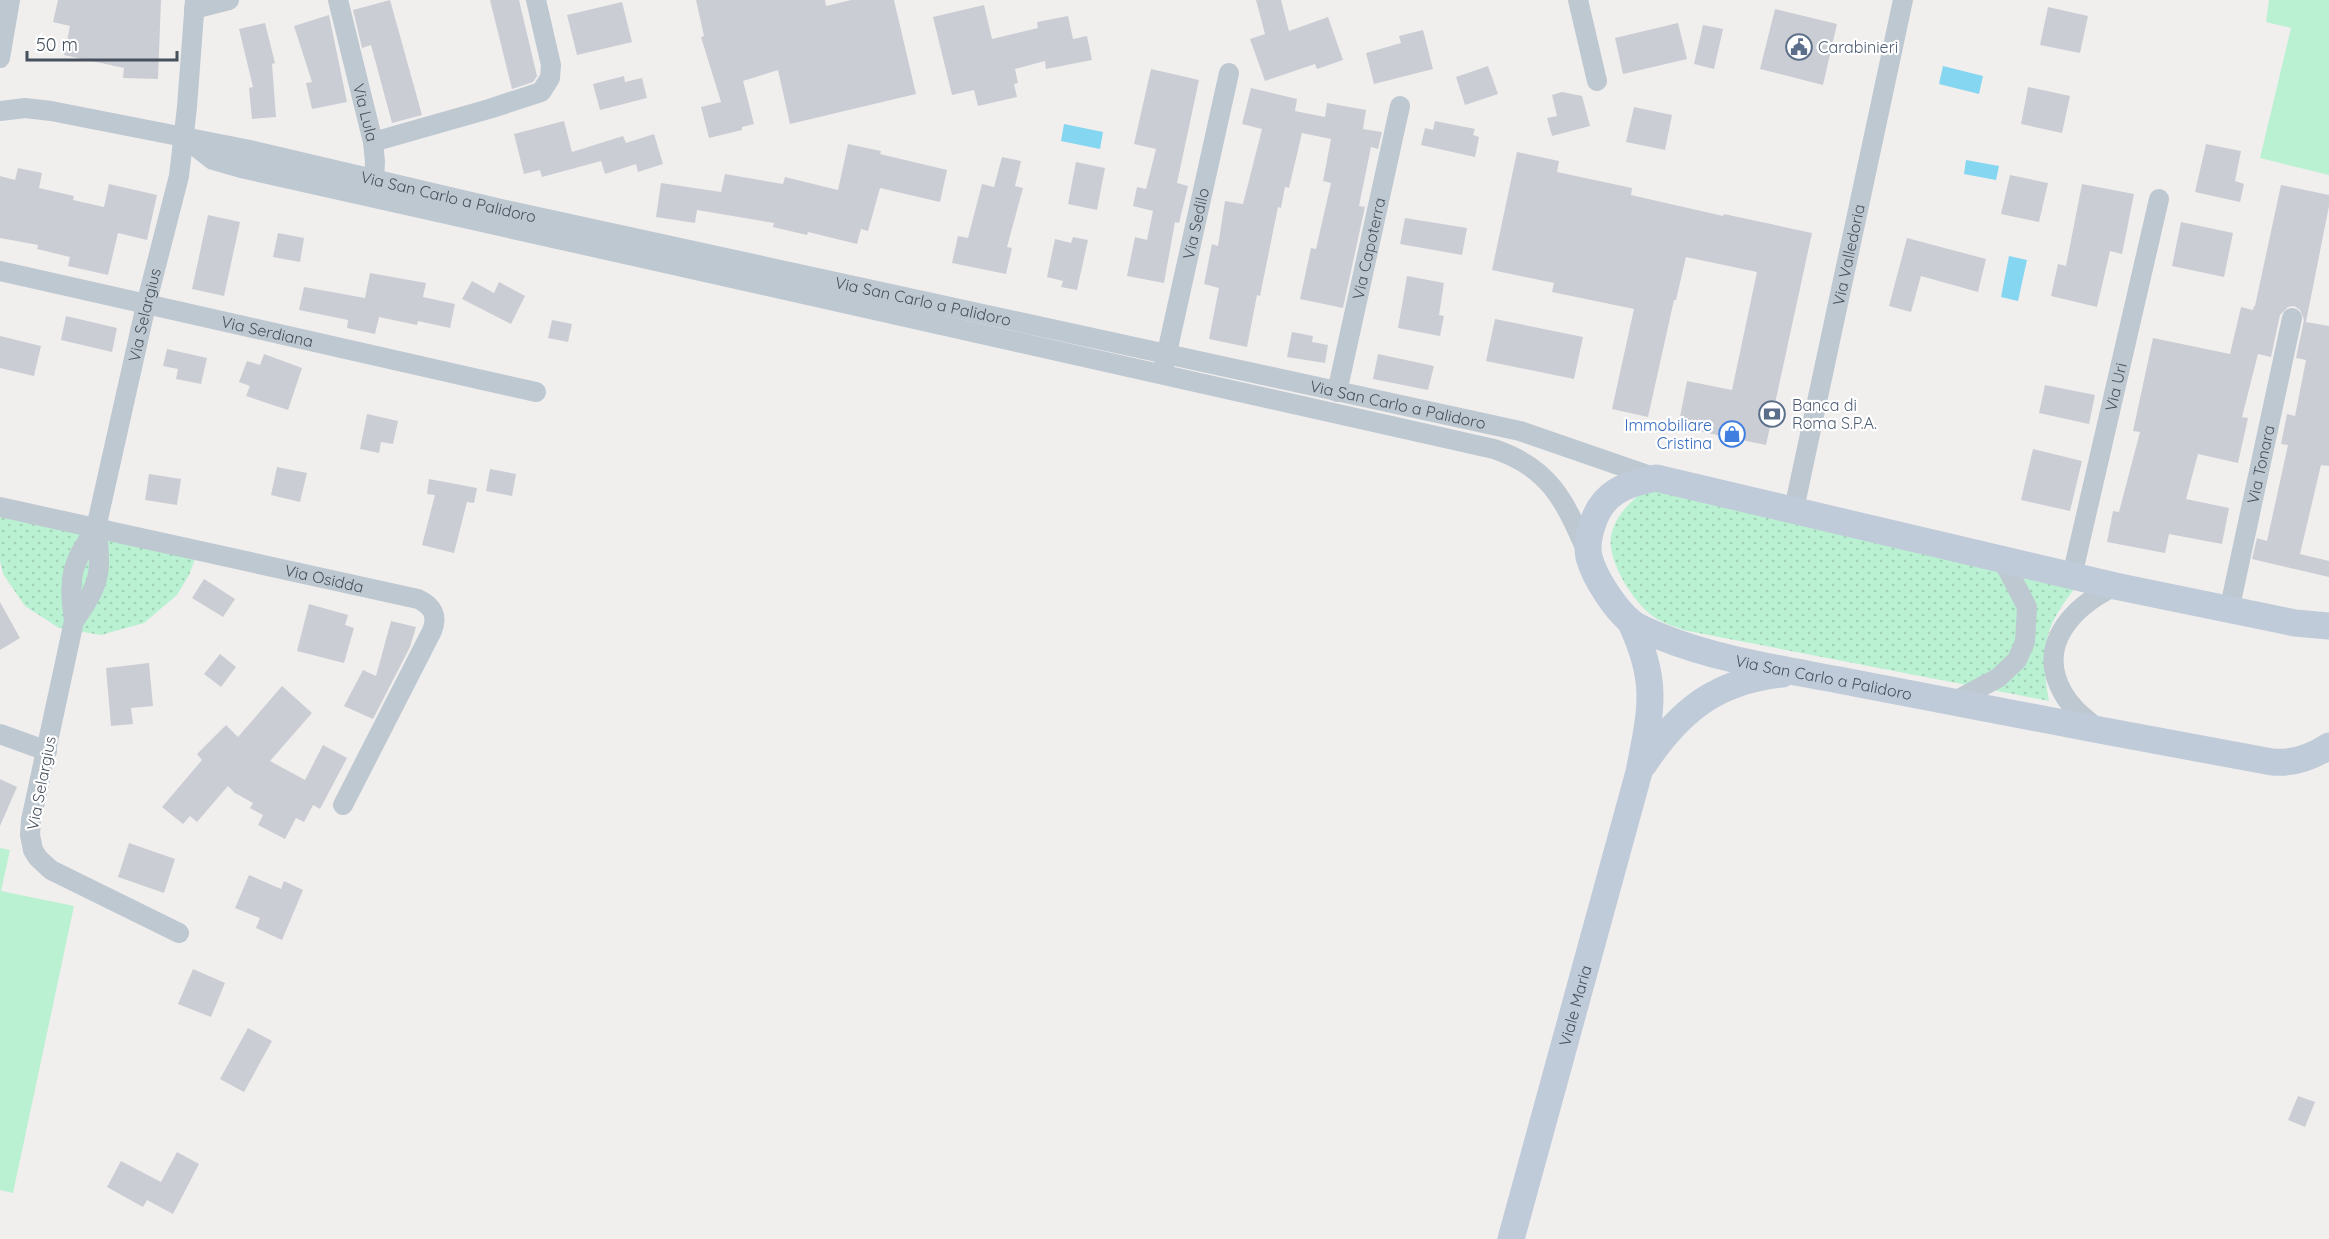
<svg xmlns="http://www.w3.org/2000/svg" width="2329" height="1239" font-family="Quicksand,sans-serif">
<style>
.grass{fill:url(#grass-dots)}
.park{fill:#baf1d2}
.water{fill:#85d6f0}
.building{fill:#cbcdd4}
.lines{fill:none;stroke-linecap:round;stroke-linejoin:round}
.street{stroke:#bec8d1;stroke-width:20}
.secondary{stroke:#c0cbd9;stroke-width:27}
.labels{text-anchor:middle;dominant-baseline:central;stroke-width:4.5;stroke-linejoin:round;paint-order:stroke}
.service-label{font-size:16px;fill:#4e5e75;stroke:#fff;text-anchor:start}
.street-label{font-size:16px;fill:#46515d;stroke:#fff}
.shop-label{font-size:16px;fill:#366cbe;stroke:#fff;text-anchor:end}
</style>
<defs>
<pattern id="grass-dots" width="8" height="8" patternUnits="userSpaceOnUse" patternTransform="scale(1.5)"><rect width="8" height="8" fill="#baf1d2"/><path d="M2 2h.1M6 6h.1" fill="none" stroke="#a1d0b7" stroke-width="1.8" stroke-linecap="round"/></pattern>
</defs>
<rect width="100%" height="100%" fill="#f1eeee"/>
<path class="grass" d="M1642,492h16l419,94c-34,41 -37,64 -28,115l-366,-71c-8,-4 -18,-6 -26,-11 -21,-12 -50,-57 -46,-82 3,-20 17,-32 31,-45z
M0,517l195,42 -6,16 -12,20 -33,28 -43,12 -42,-7 -34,-22 -22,-32 -3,-13z"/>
<path class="park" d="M2269,0h60v175l-69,-17 31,-130 -25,-6z
M0,848l10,2 -9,41 73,15 -61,287 -13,-3z"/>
<path class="water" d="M1943,66l40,10 -4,18 -40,-10z
M1064,124l39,8 -3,17 -39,-8z
M1966,160l33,6 -3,14 -32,-6z
M2009,256l18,4 -9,41 -17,-4z"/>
<path class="building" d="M58,0h103l-3,79 -35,-1 1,-10 -60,-13 6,-29 -17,-4z
M390,0l32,115 -30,8 -21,-78 -9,3 -9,-38z
M490,0h29l18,76 -4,6 -21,7z
M696,0h129l1,6 25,-6h43l22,94 -126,30 -12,-54 -35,11 11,43 -12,3v3l-33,8 -8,-31 20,-5 -20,-65 3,-1z
M1256,0h25l8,31 39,-14 15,43 -26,9 -2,-5 -50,17 -15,-42 15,-5z
M622,2l10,40 -55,13 -10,-40z
M984,5l8,34 46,-11 -1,-6 31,-6 5,23 14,-3 5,24 -46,9 -1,-8 -30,8 3,14 -4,1 3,13 -39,9 -4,-16 -22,5 -19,-78z
M2048,7l40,9 -8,37 -40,-8z
M1775,9l62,15 -14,61 -63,-16z
M329,15l18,87 -35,7 -6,-26 6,-1 -18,-56z
M265,23l10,40 -3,1 4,53 -24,2 -3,-31 4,-1 -14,-58z
M1678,23l9,36 -64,15 -8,-36z
M1703,25l20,4 -9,40 -20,-5z
M1423,30l10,39 -59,15 -8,-31 35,-10 -2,-7z
M1488,66l10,28 -33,11 -9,-28z
M1151,69l48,11 -22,103 11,3 -9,37 -4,-1 -11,61 -37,-7 8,-39 12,3 6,-29 -20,-5 4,-19 9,2 10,-40 -22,-5z
M624,76l1,6 17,-4 5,20 -47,12 -7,-26z
M2028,87l42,9 -8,37 -41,-9z
M1251,88l46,11 -2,12 30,6 2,-14 39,7 -3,19 19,3 -4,17 -7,-2 -12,59 6,1 -22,101 -43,-9 11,-51 5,1 15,-66 -8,-2 8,-42 -29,-6 -13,55 -4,-1 -4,21 -3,-1 -18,89 -3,-1 -10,52 -38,-8 10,-51 -15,-4 8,-40 6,2 7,-45 18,3 19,-75 -20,-5z
M1562,92l20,4 8,30 -38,10 -5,-18 10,-2 -5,-21z
M1634,107l38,8 -7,35 -39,-8z
M564,121l8,31 51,-16 3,7 28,-9 9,30 -25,8 -2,-8 -31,10 -4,-13 -59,16 -2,-7 -16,4 -10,-40z
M1435,121l40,8 -2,6 6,2 -4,20 -54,-12 4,-17 8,2z
M848,144l33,7 -1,3 67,16 -7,32 -60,-14 -12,43 -7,-2 -4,15 -49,-12 -1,3 -34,-8 1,-4 -77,-13 -2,13 -39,-6 5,-34 60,9 4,-18 58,10 2,-7 53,13z
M2206,144l35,7 -6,30 9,3 -4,18 -45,-10z
M1517,152l42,9 -2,11 75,16 -1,7 92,21 1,-2 88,19 -46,212 -88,-18 9,-46 45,9 25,-118 -71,-15 -10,43h-2l-26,117 -36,-8 22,-100 -82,-17 2,-9 -62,-13z
M1002,157l19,4 -6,25 8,2 -16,59 5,1 -6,26 -54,-11 6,-27 10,2 14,-54 12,3z
M1076,162l29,6 -8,42 -29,-6z
M18,168l24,5 -3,15 35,8 -1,4 31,7 5,-23 48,11 -10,45 -29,-7 -10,42 -40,-9 2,-9 -33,-8 1,-4 -38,-7v-62l15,4z
M2010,175l38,8 -9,39 -38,-8z
M2082,184l52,10 -12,60 -12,-3 -13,56 -46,-11 7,-32 8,2z
M2281,185l48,10v11l-23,116 23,4v140l-8,-1 -21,89 29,7v16l-77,-18 5,-21 10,3 21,-96 -7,-1 6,-30 8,2 11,-56 -10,-2 8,-38 -4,-10 -6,-4 -6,1 -8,8 -9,42 -13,-3 -16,63 6,1 -10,45 -40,-9 -12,45 43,9 -7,36 -53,-10 -4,19 -58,-11 6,-31 6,1 21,-80 -7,-1 20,-93 77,16 11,-47 12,3 1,-4h1z
M208,215l32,7 -16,74 -32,-7z
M1405,218l62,10 -5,27 -62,-11z
M2181,222l52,11 -9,44 -52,-11z
M278,233l26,5 -4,24 -27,-5z
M1073,237l15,3 -11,50 -16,-3 2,-6 -16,-4 8,-38 16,4z
M1907,238l79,21 -8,33 -57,-16 -10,36 -22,-6z
M370,273l56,10 -3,14 32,7 -5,24 -32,-7 -1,4 -38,-8 -4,17 -28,-6 1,-8 -49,-10 5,-23 61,11z
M1407,276l37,7 -5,32 5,1 -4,20 -42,-8z
M472,281l22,12 5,-11 26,14 -14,28 -49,-25z
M66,316l51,12 -5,24 -51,-12z
M1495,319l88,18 -9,42 -88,-18z
M552,320l20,4 -4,18 -20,-4z
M1292,332l21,4 -1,6 16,3 -3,18 -38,-6z
M0,336l41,10 -7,30 -34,-8z
M167,349l40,9 -6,26 -25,-5 2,-10 -15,-3z
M264,354l38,14 -14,42 -42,-14 4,-10 -11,-4 8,-21 13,4z
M1378,354l56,12 -6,24 -55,-11z
M2045,385l50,10 -6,29 -50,-11z
M367,414l31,7 -5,23 -12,-2 -2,11 -19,-4z
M2033,449l49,12 -12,50 -49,-11z
M277,467l30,6 -7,29 -29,-7z
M490,469l26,5 -4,22 -26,-5z
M149,474l32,5 -4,26 -32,-5z
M429,479l48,9 -3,15 -7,-1 -13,51 -32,-8 13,-50 -8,-1z
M204,579l31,20 -12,18 -31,-19z
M0,602l20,36 -20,12z
M309,604l39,11 -3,10 9,3 -10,35 -47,-12z
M391,621l25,6 -6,20 -37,72 -29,-13 19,-36 13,6z
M220,654l16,13 -15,20 -17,-13z
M149,663l4,43 -22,2 2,16 -22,2 -5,-58z
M282,686l30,27 -42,48 35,19 18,-35 24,13 -27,51 -7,-4 -9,17 -8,-4 -11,21 -27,-14 5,-10 -13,-7 3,-5 -18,-10 -7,-7 -31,36 -7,-6 -7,8 -21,-17 40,-47 -5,-6 29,-29 12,12z
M0,779l17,8 -17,39z
M129,843l46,16 -11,34 -46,-16z
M249,875l32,14 3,-8 19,9 -21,50 -26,-12 4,-10 -25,-10z
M193,969l32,14 -14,34 -33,-13z
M248,1028l24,13 -28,51 -24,-13z
M2298,1096l17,6 -10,25 -17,-7z
M177,1152l22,12 -26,50 -26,-14 -4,7 -36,-20 14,-26 40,21z"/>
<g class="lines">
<g class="street">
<path id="s1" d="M338,0l35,142 116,-33 52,-17 9,-14 1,-13 -15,-65"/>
<path d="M1578,0l19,81"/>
<path d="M194,9l35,-9"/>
<path d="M0,58l10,-58"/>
<path id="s2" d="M0,111l25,-3 26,3 194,38 256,60 1019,222 136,47"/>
<path d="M186,139l27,21 28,8 1253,281c57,19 71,53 94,105"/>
<path d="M373,142l2,20 -1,18"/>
<path id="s3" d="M0,271l536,121"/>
<path id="s4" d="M1164,366l65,-293"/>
<path id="s5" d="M1337,392l63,-286"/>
<path id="s6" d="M0,507l418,92c15,7 20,17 14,32l-89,174"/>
<path id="s7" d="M1794,509l109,-509"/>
<path d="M96,528c-25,37 -28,48 -22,93l-43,199 -1,15 3,15 5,8 13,12 128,63"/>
<path id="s8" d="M2072,576l87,-377"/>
<path id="s9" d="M2229,611l63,-293"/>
<path id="s10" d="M74,621c26,-36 29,-50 22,-93l50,-223 33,-129 8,-69 8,-107"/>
<path d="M1953,702l45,-24 19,-18 8,-18 2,-35 -25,-48"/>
<path d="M2098,729c-13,-11 -27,-21 -35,-36 -28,-49 11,-87 52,-107"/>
<path d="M0,734l47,17"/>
</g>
<g class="secondary">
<path id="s11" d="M2329,626l-34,-3 -180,-37 -459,-108c-31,6 -55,15 -64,48 -3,9 -5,22 -3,31 5,20 26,52 42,65 7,6 19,10 28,14 58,24 123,33 185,45 143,28 285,55 428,81 21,2 40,-5 57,-16"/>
<path d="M1644,764c36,-54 73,-83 138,-90"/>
<path id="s12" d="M1511,1239l128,-467c12,-62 20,-89 -8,-149"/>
</g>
</g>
<defs>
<g id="civic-ring" transform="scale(1.35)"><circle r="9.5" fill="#fff" stroke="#5c6f8a" stroke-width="1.5"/><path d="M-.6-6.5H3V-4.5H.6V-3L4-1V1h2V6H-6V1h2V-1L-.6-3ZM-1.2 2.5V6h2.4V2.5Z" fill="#5c6f8a"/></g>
<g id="bank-ring" transform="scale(1.35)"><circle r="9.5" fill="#fff" stroke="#5c6f8a" stroke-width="1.5"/><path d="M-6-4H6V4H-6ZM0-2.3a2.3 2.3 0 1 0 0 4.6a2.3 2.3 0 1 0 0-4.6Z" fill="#5c6f8a"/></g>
<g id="shop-ring" transform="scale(1.35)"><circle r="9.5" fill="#fff" stroke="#3f7fe0" stroke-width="1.5"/><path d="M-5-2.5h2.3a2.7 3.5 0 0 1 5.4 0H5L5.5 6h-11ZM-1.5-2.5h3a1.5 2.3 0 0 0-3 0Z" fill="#3f7fe0"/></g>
</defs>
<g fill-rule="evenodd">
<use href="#civic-ring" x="1799" y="47"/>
<use href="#bank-ring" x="1772" y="414"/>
<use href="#shop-ring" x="1732" y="434"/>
</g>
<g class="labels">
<g class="service-label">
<text x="1818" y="47">Carabinieri</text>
<text x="1792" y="405">Banca di<tspan x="1792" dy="18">Roma S.P.A.</tspan></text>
</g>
<g class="street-label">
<text stroke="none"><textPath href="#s1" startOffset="116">Via Lula</textPath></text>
<text stroke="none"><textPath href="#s2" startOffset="458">Via San Carlo a Palidoro</textPath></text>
<text stroke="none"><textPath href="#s4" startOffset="146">Via Sedilo</textPath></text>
<text stroke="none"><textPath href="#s5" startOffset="147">Via Capoterra</textPath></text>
<text stroke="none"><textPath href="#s7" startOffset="260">Via Valledoria</textPath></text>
<text stroke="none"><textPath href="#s2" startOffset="944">Via San Carlo a Palidoro</textPath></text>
<text stroke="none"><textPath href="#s10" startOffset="318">Via Selargius</textPath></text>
<text stroke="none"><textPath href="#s3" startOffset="274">Via Serdiana</textPath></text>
<text stroke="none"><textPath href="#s8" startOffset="194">Via Uri</textPath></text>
<text stroke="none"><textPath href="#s2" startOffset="1430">Via San Carlo a Palidoro</textPath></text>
<text stroke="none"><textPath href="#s9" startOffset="150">Via Tonara</textPath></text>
<text stroke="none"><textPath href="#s6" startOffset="332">Via Osidda</textPath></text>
<text stroke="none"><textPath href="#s11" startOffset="1086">Via San Carlo a Palidoro</textPath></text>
<text transform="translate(41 783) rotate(-79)">Via Selargius</text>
<text stroke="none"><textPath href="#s12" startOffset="242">Viale Maria</textPath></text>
</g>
<g class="shop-label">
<text x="1712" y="425">Immobiliare<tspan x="1712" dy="18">Cristina</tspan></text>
</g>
</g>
<path d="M27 51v9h150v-9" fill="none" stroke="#46515d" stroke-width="3"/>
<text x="36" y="51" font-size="18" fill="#46515d" stroke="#ffffff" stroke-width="4.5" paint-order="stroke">50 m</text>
</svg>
